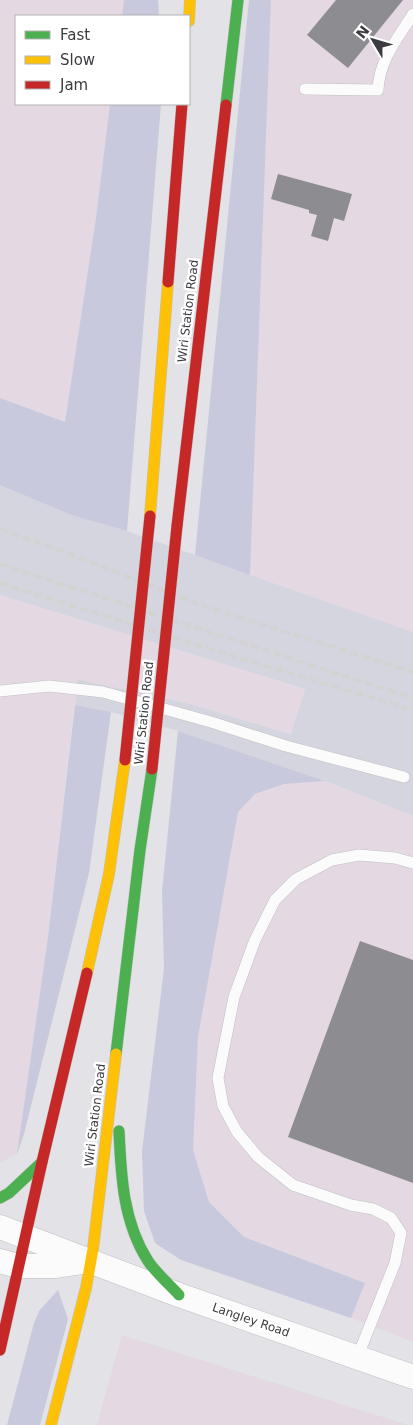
<svg xmlns="http://www.w3.org/2000/svg" width="413" height="1425" font-family="'DejaVu Sans',sans-serif">
<style>
.built{fill:#d5d5df}
.industrial{fill:#e4d8e3}
.green{fill:#c8c9dc}
.building{fill:#8d8c90}
.lines{fill:none;stroke-linecap:round;stroke-linejoin:round}
.lane-casing{stroke:#c0c0c4;stroke-width:12}
.street-casing{stroke:#c0c0c4;stroke-width:25}
.fast-casing{stroke:#c0c0c4;stroke-width:12}
.slow-casing{stroke:#c0c0c4;stroke-width:12}
.jam-casing{stroke:#c0c0c4;stroke-width:12}
.lane{stroke:#fbfbfb;stroke-width:11}
.street{stroke:#fbfbfb;stroke-width:24}
.fast{stroke:#4caf50;stroke-width:11}
.slow{stroke:#ffc107;stroke-width:11}
.jam{stroke:#c62828;stroke-width:11}
.rail{stroke:#d3d3d3;stroke-width:4;stroke-dasharray:8 4;stroke-linecap:butt}
.jam-bridge-casing{stroke:#c0c0c4;stroke-width:12;stroke-linecap:butt}
.jam-bridge{stroke:#c62828;stroke-width:11}
.labels{text-anchor:middle;dominant-baseline:central;stroke-width:5;stroke-linejoin:round;paint-order:stroke}
.street-label{font-size:12px;fill:#3c3c40;stroke:#fff}
</style>
<rect width="100%" height="100%" fill="#e2e2e7"/>
<path class="built" d="M0,485l71,30 56,16 286,101v184l-88,-35 -147,-50 -67,-19 -36,-7 2,-26 114,25 99,30 15,-45 -305,-94z"/>
<path class="industrial" d="M0,0h124l-2,16h-106v88h94l-14,114 -31,204 -65,-24z
M271,0h142v632l-163,-57z
M0,595l305,94 -14,45 -100,-30 -114,-25 -29,258 -31,217 -17,9z
M325,781l88,35v526l-62,-24 14,-35 -121,-46 -35,-35 -16,-52 5,-113 40,-225 17,-18 29,-10z
M122,1335l286,90h-311z"/>
<path class="green" d="M124,0h34l1,16h-37z
M249,0h22l-21,575 -55,-20z
M110,104h51l-34,427 -56,-16 -71,-30v-87l65,24 31,-204z
M75,705l36,7 -22,161 -65,261 -7,20 31,-217z
M178,731l147,50 -41,3 -29,10 -17,18 -40,225 -5,113 16,52 35,35 121,46 -14,35 -170,-58 -26,-17 -11,-32 -2,-59 22,-184 -2,-76z
M58,1290l10,29 -28,106h-33l27,-102 5,-12z"/>
<path class="building" d="M336,0h67l-55,68 -41,-33z
M278,174l74,20 -8,27 -10,-3 -6,23 -17,-5 6,-21 -8,-2v-3l-38,-11z
M360,941l53,19v223l-125,-46z"/>
<g class="lines">
<g class="lane-casing">
<path id="lane" d="M305,89l73,1c1,-30 20,-52 35,-76
M0,691l49,-5 54,6 108,30 75,24 118,31
M357,1358l38,-95 6,-30 -10,-15 -18,-9 -22,-4 -58,-20 -35,-28 -21,-25 -14,-26 -5,-28 16,-81 21,-57 20,-40 21,-21 36,-19 27,-5 36,3 18,5"/>
</g>
<g class="street-casing">
<path id="street" d="M0,1227l179,68 234,82
M0,1261l18,5h38l33,-5"/>
</g>
<g class="fast-casing">
<path id="fast" d="M226,105l12,-105
M116,1054l24,-204 12,-81
M119,1131c2,45 4,91 29,130 8,12 21,23 31,34
M0,1198l9,-5 33,-31"/>
</g>
<g class="slow-casing">
<path id="slow" d="M189,21l1,-21
M150,516l18,-234
M87,973l22,-99 16,-114
M51,1425l35,-137 7,-39 23,-195"/>
</g>
<g class="jam-casing">
<path id="jam" d="M168,282l14,-178
M177,526l49,-421
M0,1350l42,-188 45,-189"/>
</g>
<use href="#lane" class="lane"/>
<use href="#street" class="street"/>
<use href="#fast" class="fast"/>
<use href="#slow" class="slow"/>
<use href="#jam" class="jam"/>
<path class="rail" d="M0,529l59,21 142,55 212,67
M0,564l413,134
M0,583l239,75 174,52"/>
<g class="jam-bridge-casing">
<path id="jam-bridge" d="M125,760l25,-244
M152,769l25,-243"/>
</g>
<use href="#jam-bridge" class="jam-bridge"/>
</g>
<g class="labels">
<g class="street-label">
<text transform="translate(188 311) rotate(-83)">Wiri Station Road</text>
<text transform="translate(144 713) rotate(-84)">Wiri Station Road</text>
<text transform="translate(95 1115) rotate(-83)">Wiri Station Road</text>
<text transform="translate(251 1320) rotate(19)">Langley Road</text>
</g>
</g>
<rect x="15" y="15" width="175" height="90" fill="#ffffff" stroke="#b1b1b3"/>
<rect x="25" y="31" width="25" height="8" fill="#4caf50" stroke="#b1b1b3"/>
<text x="60" y="40" font-size="15" fill="#3c3c40">Fast</text>
<rect x="25" y="56" width="25" height="8" fill="#ffc107" stroke="#b1b1b3"/>
<text x="60" y="65" font-size="15" fill="#3c3c40">Slow</text>
<rect x="25" y="81" width="25" height="8" fill="#c62828" stroke="#b1b1b3"/>
<text x="60" y="90" font-size="15" fill="#3c3c40">Jam</text>
<g transform="translate(373 40) rotate(308)" stroke="#ffffff" stroke-width="4" paint-order="stroke">
<path d="M0-4L9 19L0 12L-9 19Z" fill="#3c3c40"/>
<text y="-8" font-size="14" font-weight="bold" text-anchor="middle" fill="#3c3c40">N</text>
</g>
</svg>
